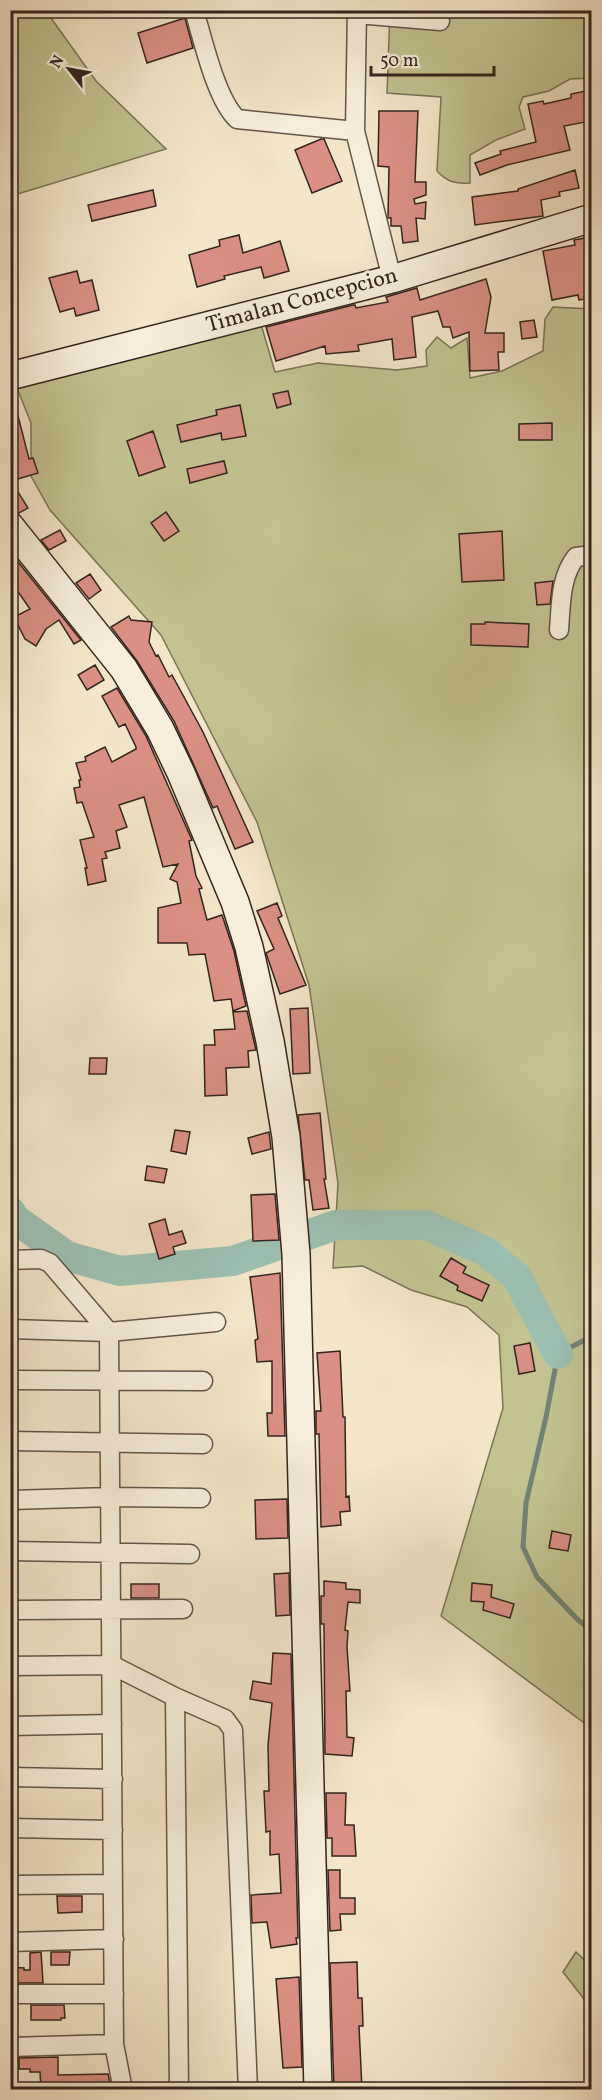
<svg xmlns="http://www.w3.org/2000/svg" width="602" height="2100" font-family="Vollkorn,serif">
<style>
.green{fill:#c2c391;stroke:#7b7458;stroke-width:1.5}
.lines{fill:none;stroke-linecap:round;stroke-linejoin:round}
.stream{stroke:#728276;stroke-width:5}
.river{stroke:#9cc0b1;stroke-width:30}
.building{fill:#da9084;stroke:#34241e;stroke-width:1.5}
.street-casing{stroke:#645449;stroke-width:21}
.secondary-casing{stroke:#34241e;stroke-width:30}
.street{stroke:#f7efdc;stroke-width:18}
.secondary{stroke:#f7efdc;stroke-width:27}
.labels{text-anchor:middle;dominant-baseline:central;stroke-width:6;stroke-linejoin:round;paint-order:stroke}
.street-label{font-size:22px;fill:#34241e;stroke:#f7efdc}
</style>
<rect width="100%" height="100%" fill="#f3e6c9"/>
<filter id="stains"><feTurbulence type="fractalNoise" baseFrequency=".00333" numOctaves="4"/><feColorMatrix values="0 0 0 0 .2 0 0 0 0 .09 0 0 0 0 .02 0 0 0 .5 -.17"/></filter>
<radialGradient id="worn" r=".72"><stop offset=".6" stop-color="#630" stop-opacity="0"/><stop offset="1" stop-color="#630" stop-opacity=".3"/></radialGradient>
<path class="green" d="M11,10l35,1 50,70 70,68 -155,47z
M390,11h201v67l-21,1 -21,12 -26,6 -4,10 6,22 -29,11 -26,15v28c-14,1 -23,-1 -33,-12l4,-74 -54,-4z
M553,307l38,2v1419l-150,-112 62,-208 -4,-73 -32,-28 -56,-17 -48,-24 -30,2 5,-85 -29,-198 -52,-163 -96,-187 -111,-125 -19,-34v-53l-14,-35 243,-67 15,51 43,-9 79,7 30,-4 -1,-16 11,-13 14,11 16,-10 3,40 32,-7 41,-20 2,-32z
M576,1952l15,14v42l-28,-36z"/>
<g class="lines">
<path class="stream" d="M592,1336l-34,18 -12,63 -20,86 -3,44 14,30 40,42 15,12"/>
<path class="river" d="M10,1211l5,8 52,37 53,15 113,-10 103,-36h90l59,26 31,25 42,78"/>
</g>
<path class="building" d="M185,18l8,30 -46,15 -9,-30z
M591,90v31l-27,5 6,24 -63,15 -27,10 -5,-12 26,-9 -1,-3 36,-9 -8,-38 15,-3 1,3 27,-6v-4z
M379,111h39l-3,71h11v13l-12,4 1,5 11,-2 -1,17 -9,-1 2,23 -15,2 -2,-17h-10v-8h-3l1,-51 -11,-1z
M321,139h3l18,42 -30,12 -17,-43z
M575,170l4,18 -20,4 1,4 -19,4 2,16 -68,9 -3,-28 46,-6v-2z
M153,190l3,16 -64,15 -4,-16z
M239,235l4,18 37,-12 9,30 -25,7 -3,-11 -37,9 1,3 -28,8 -8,-32 31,-9 -1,-6z
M591,237v61l-12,2 -1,-5 -26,5 -9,-49 32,-6 -1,-5z
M77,271l3,12 12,-3 7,30 -23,6 -2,-8 -14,4 -11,-34z
M486,279l5,18 -6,36h19v19h-6l1,18 -29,1 -1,-39 -16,6 -3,-11h-7l-5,-16 -26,6 4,40 -22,3 -2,-21 -34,6 1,6 -33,3 -1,-8 -49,15 -10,-34 87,-22h2l1,3 32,-6 -2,-5 31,-9 3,12z
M534,320l3,17 -15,2 -2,-17z
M288,391l3,13 -14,4 -4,-14z
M10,404h5l14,55 4,-1 5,15 -27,8 17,27 -9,5 -9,-2z
M240,405l6,31 -24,4 -1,-7 -40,9 -4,-17 40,-10 -1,-5z
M552,423v17h-33v-16z
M153,431l12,36 -26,9 -12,-35z
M224,461l3,12 -37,10 -3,-14z
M166,512l13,19 -15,10 -13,-18z
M60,530l6,11 -17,9 -8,-10z
M502,531l2,49 -42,2 -3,-48z
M10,552l71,88 -7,4 -15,-24 -13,9 -10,17 -11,-7 -11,-22 16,-8 -20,-29z
M90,574l11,16 -12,9 -13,-16z
M553,581l-3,23 -13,1 -2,-22z
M129,616l2,4 21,2 -3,20 7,14 2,-1 11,22 3,-2 31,57 50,110 -18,7 -18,-43 -4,2 -39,-87 -37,-60 -26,-34z
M485,622l44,2 -1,23 -57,-2v-21h14z
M95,665l9,15 -17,10 -9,-15z
M117,688l29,48 46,104 -3,1 7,35 6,12 -3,1 8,31 15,-5 12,36 12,55 -13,5 -2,-12 -17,2 -9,-47 -16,1 -2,-12h-29v-35l23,-5 -4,-21 -7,-3 8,-15 -15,3 -19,-70 -25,8 8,22 -11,4 4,17 -15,4 2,6 -5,1 4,22 -18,4 -3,-17h2l-7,-28 14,-3 -12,-35 -5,1 -3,-15 6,-1 -1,-7h2l-5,-17 10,-2 -1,-4 20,-10 7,15 24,-13v-2l-11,-23 -6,3 -17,-31z
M277,903l5,13 -4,2 28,67 -26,9 -14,-41 8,-4 -17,-38z
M308,1008l2,65 -17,1 -3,-65z
M247,1011l9,39 -8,1 1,16 -23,1 1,27 -22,1 -1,-51h11l-1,-15 21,-1 -2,-17z
M90,1058h17l-1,16h-17z
M320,1113l6,66h-2l5,29 -16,2 -4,-30h-4l-7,-65z
M175,1130l15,2 -4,22 -15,-3z
M269,1132l2,17 -19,5 -4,-16z
M147,1166l20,3 -3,14 -19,-3z
M275,1194l4,46 -26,1 -2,-46z
M165,1219l4,16 13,-4 4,12 -13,4 2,7 -16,5 -10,-35z
M451,1258l15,9 -3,6 26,12 -7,16 -25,-11 1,-4 -18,-10z
M280,1273l5,163h-17l-1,-23h5v-52l-15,1 -2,-22 3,-1 -8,-62z
M530,1343l5,28 -16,3 -5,-28z
M340,1351l3,66h2l1,80 3,-1 1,15 -10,1 1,13 -20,2 -2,-93h-3v-23h5l-4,-58z
M287,1499l1,39 -32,1 -1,-39z
M552,1531l19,4 -3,16 -19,-3z
M289,1573l1,42 -14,1 -2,-42z
M324,1581l22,2v6l14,1v13l-12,-1 -3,28 3,1 -1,16 3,44h-4l1,46 7,1 -2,18 -27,-2 -1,-130h-3v-28h3z
M472,1583l20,2 -1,12 23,7 -4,14 -27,-8 1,-8 -13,-1z
M131,1584h28v14h-28z
M273,1653l18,1 7,284h-2l1,6 -26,4 -4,-26 -15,1 -1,-28 30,-2 -2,-39 -9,1v-24l-4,1 -2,-41h5l-1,-46 4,-42 -22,-4 3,-18 18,3z
M326,1793h20l-1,32h9l2,31h-24v-18h-5z
M328,1870h12v28h15v16h-15l1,16 -11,1z
M57,1896h25v16l-24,1z
M41,1952l2,31h-33v-16l14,1v2h6v-17z
M51,1952h19l-1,13h-18z
M357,1962l1,36h4l1,28h-4l3,64h-28l-4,-127z
M299,1977l3,90 -19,1 -7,-89z
M31,2005h33l1,13h-4v2h-30z
M58,2057v18l50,-1 3,14 -70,2 -1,-18h-10v-3h-11v-11z"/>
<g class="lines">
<g class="street-casing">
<path id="street" d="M194,10c9,30 22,89 43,109l118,12
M357,10l-2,121 37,148
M357,14l83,7
M559,630c2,-25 1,-53 17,-73l16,-2
M10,1260l31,-1 9,4 59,69 5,712 9,46
M10,1329l99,3 107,-10
M10,1380l193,1
M10,1441l193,3
M10,1500l101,-3 90,1
M10,1551l180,3
M10,1610l173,-1
M10,1666l102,-1 63,32 50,22 8,11 15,360
M175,1697l4,393
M10,1726l102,-2
M10,1777l103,2
M10,1828l103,2
M10,1885l103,-1
M10,1942l104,-3
M10,1994h104
M10,2047l104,-3"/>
</g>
<g class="secondary-casing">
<path id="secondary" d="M10,376l382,-97 200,-61
M10,526l114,143 36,60 21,44 54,129 14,45 21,94 16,96 10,117 22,836"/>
</g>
<use href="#street" class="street"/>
<use href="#secondary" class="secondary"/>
</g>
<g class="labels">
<g class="street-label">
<text transform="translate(302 301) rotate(-15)">Timalan Concepcion</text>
</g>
</g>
<rect width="602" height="2100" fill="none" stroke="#f3e6c9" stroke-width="36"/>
<rect x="12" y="12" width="578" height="2076" fill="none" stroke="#34241e" stroke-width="3"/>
<rect x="18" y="18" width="566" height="2064" fill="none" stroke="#34241e" stroke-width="1.5"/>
<g transform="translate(69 69) rotate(301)" stroke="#f7efdc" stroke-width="4.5" paint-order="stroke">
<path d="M0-4.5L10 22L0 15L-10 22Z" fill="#34241e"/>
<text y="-9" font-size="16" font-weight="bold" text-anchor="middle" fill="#34241e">N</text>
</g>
<path d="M371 66v9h123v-9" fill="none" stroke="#34241e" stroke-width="3"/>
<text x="380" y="66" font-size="18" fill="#34241e" stroke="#f7efdc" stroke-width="4.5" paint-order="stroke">50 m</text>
<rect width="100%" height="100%" filter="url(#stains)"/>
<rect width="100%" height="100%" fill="url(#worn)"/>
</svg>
